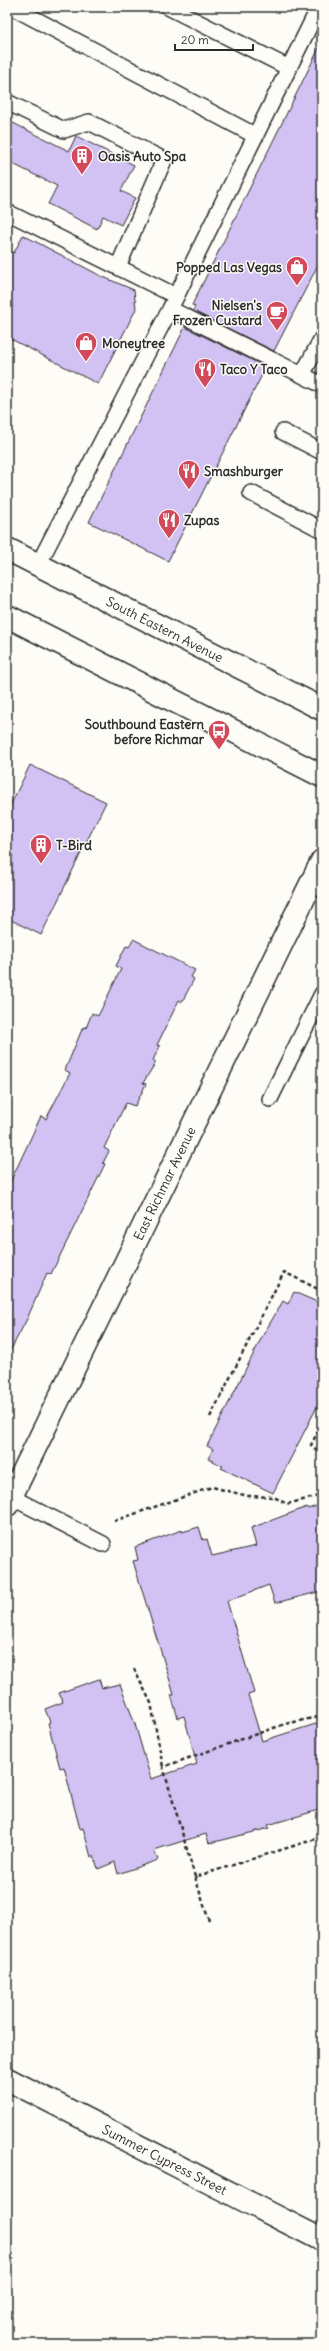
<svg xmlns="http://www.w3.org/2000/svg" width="329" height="2351" font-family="Delius,sans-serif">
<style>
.building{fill:#d2c2f3;stroke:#2b2b2b}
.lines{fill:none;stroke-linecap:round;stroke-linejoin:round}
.lane-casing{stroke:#2b2b2b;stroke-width:18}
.street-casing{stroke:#2b2b2b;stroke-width:25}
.primary-casing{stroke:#2b2b2b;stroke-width:25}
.path{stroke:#2b2b2b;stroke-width:2.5;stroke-dasharray:4 3;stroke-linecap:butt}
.lane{stroke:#fdfcf7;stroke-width:15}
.street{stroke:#fdfcf7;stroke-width:22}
.primary{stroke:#fdfcf7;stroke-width:22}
.labels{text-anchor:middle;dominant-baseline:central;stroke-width:3;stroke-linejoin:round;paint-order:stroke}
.poi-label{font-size:13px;font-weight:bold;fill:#2b2b2b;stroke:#fdfcf7;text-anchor:start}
.street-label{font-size:13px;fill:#2b2b2b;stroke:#fdfcf7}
</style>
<rect width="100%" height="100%" fill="#fdfcf7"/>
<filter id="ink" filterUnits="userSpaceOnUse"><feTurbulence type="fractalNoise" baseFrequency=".025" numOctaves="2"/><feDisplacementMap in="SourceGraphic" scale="8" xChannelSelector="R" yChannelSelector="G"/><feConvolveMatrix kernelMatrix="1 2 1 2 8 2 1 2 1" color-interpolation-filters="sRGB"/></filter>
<g filter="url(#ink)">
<path class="building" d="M322,42v215l-48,94 -81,-40 2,-5 -3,-1z
M7,120l62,31 7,-15 58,29 -13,26 14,7 -14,27 -18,-9 -6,13 -49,-25 9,-18 -50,-25z
M23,235l78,41 33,14 2,19 -38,75 -91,-47v-88l7,4z
M185,327l81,40 -98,194 -79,-39z
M30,765l76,37 -65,133 -34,-17v-106z
M133,939l62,31 -4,7 3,2 -12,23 -3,-2 -22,45 3,1 -7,14 3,2 -13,21 3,1 -11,22 -9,-3 -22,45 5,3 -6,12 2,1 -54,110 -4,-1 -20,46 -20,38v-168l34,-73 5,3 24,-46 -5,-3 18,-43 3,1 6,-15 6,3 23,-47 -5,-3 10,-20 3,1z
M294,1292l28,12v93l-49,96 -52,-25 2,-2 -15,-7 5,-10 -6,-3 56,-111 20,-34 5,3z
M322,1504v87l-47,12 -6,-18 -42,16 27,92 -6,2 14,46 60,-19v87l-54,16 1,3 -46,12 -14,3 -3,-9 -52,16 4,10 -40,14 -3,-12 -17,7 -4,-13 -3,1 -8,-29 -3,1 -16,-62 -4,1 -12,-45 2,-1 -5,-13 18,-7 -4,-9 40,-14 3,9 18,-4 15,40 16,55 46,-15 -13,-48 -6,2 -7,-23h3l-4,-14 -37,-120 5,-1 -3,-13 47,-17v2l17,-5 4,13 4,-1 5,17 44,-10 -5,-18 56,-21 1,2z"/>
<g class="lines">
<g class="lane-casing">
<path id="lane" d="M12,7l244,129
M168,7l121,61
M7,102l57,28 25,-8 75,38 -46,107
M7,212l169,84
M170,309l149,-302
M302,375l20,-37
M283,432l39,20
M251,493l71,37
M38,565l132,-256 152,76
M270,1099l52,-105
M11,1497l92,47"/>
</g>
<g class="street-casing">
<g id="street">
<path id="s1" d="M7,1505l315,-644"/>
<path id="s2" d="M7,2079l315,161"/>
</g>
</g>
<g class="primary-casing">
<g id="primary">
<path id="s3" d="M7,549l315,160"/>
<path d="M7,616l315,160"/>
</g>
</g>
<path class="path" d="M210,1417l74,-145 38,19
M322,1424l-11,21 11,11
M114,1521l98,-34 36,9 26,1 13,7 35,-9
M134,1669l17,34 12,64
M195,1877l-32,-110 122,-43 37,-8
M209,1921l-14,-44 127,-40"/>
<use href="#lane" class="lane"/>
<use href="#street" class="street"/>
<use href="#primary" class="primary"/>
</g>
</g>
<defs>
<g id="building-pin" transform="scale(1.15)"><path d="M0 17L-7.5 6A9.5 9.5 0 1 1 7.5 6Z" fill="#d1495b" stroke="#fdfcf7"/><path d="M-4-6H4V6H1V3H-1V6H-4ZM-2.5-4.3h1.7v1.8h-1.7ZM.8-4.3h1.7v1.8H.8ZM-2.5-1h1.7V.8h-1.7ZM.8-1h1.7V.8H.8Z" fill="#fff"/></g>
<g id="shop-pin" transform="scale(1.15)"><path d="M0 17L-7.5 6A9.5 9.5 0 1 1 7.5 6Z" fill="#d1495b" stroke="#fdfcf7"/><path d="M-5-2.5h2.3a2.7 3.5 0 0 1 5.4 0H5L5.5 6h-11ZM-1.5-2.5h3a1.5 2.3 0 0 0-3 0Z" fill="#fff"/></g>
<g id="cafe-pin" transform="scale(1.15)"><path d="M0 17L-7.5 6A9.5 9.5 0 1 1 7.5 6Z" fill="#d1495b" stroke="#fdfcf7"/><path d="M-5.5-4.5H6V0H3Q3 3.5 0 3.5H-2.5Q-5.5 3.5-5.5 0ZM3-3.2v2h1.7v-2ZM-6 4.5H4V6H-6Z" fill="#fff"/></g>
<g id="restaurant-pin" transform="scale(1.15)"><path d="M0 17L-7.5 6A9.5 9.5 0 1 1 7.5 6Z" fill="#d1495b" stroke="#fdfcf7"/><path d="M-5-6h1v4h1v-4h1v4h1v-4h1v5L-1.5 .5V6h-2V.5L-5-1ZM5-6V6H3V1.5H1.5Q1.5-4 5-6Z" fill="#fff"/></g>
<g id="bus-pin" transform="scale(1.15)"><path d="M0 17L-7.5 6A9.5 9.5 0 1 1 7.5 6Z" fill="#d1495b" stroke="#fdfcf7"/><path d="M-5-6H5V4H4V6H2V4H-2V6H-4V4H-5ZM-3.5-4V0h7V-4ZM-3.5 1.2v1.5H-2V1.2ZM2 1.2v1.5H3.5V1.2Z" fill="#fff"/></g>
</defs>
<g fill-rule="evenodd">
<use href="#building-pin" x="82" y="156"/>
<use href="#shop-pin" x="297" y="267"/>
<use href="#cafe-pin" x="277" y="312"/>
<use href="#shop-pin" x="86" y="343"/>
<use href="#restaurant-pin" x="205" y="369"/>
<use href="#restaurant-pin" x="189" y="471"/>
<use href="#restaurant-pin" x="169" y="520"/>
<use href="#bus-pin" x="219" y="731"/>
<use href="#building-pin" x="41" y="845"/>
</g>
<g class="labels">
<g class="poi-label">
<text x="98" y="156">Oasis Auto Spa</text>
<text x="282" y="267" text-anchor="end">Popped Las Vegas</text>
<text x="262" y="305" text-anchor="end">Nielsen's<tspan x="262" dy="15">Frozen Custard</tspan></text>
<text x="102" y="343">Moneytree</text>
<text x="220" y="369">Taco Y Taco</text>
<text x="204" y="471">Smashburger</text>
<text x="184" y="520">Zupas</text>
<text x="204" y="724" text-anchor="end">Southbound Eastern<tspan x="204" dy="15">before Richmar</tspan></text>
<text x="56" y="845">T-Bird</text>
</g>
<g class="street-label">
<text stroke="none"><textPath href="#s3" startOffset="177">South Eastern Avenue</textPath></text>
<text stroke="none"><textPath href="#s1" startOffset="358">East Richmar Avenue</textPath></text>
<text stroke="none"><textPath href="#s2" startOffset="177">Summer Cypress Street</textPath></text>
</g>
</g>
<rect width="329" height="2351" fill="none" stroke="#fdfcf7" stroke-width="24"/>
<rect x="12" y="12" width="305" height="2327" fill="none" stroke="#2b2b2b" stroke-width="1.5" filter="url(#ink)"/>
<path d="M175 44v6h78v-6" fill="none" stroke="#2b2b2b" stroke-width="2"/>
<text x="181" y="44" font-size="12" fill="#2b2b2b" stroke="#fdfcf7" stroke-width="3" paint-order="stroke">20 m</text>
</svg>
